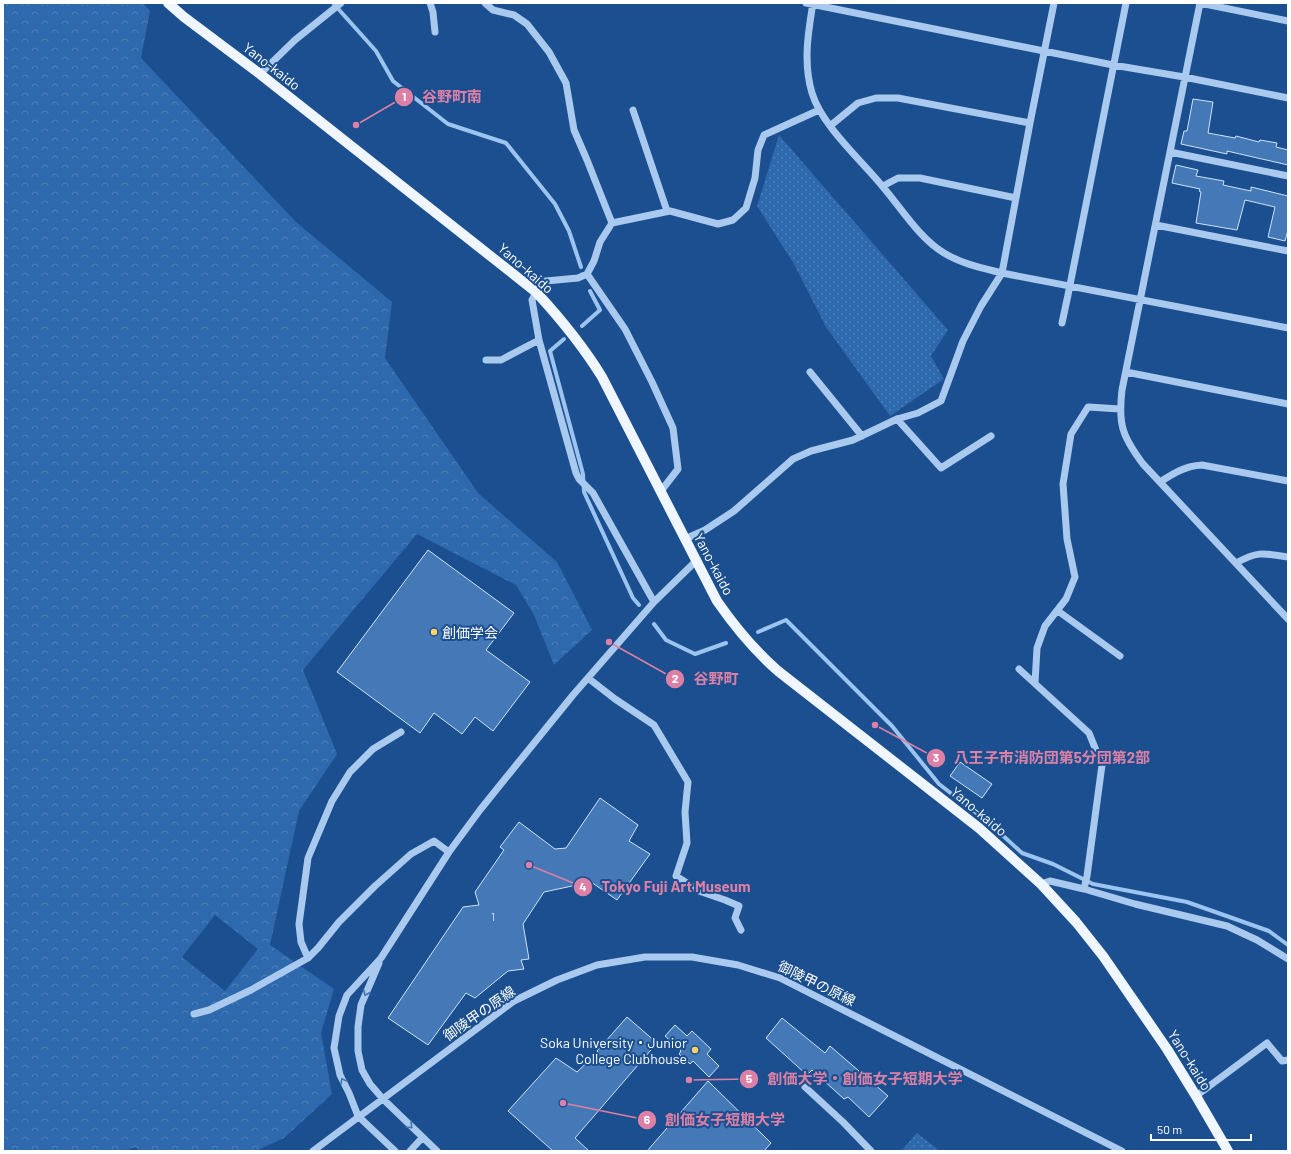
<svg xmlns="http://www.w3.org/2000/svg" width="1291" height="1154" font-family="Barlow,'Noto Sans JP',sans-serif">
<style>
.grass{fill:url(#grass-dots)}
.forest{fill:url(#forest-crowns);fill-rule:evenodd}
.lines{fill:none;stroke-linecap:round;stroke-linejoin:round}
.stream{stroke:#9cc4f0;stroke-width:4}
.building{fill:#4478b7;stroke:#cfe3fa}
.minor{stroke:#a9c9ee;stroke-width:7}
.major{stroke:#f0f6ff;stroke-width:10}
.oneway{stroke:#4674ac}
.poi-dot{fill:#ffd166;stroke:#1b4f8f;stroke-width:1.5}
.labels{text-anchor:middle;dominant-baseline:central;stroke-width:4;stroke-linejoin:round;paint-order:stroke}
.number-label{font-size:12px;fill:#d0dded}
.street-label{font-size:14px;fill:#fff;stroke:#1b4f8f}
.poi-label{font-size:14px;fill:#fff;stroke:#1b4f8f;text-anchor:start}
.leader{fill:none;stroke:#dd80a5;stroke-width:1.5}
.callout-dot{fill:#dd80a5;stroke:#1b4f8f;stroke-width:1.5}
.mark-label{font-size:12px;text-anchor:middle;font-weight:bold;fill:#fff}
.callout-label{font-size:15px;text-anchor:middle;font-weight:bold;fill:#dd80a5;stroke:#1b4f8f;stroke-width:4;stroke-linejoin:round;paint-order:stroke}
</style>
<defs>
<pattern id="grass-dots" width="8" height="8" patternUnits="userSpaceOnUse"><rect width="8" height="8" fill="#2e69ad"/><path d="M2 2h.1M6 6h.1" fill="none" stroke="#4d80b9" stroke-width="1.8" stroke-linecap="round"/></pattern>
<pattern id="forest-crowns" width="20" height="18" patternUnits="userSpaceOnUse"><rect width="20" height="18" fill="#2e69ad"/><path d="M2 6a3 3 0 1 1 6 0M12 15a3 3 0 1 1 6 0" fill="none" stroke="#4d80b9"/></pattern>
</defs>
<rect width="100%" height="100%" fill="#1b4f8f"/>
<path class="grass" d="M779,135l169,195 -17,26 13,23 -54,37 -64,-89 -32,-63 -37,-58z
M917,1133l23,18h-39z"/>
<path class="forest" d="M3,3h140l7,8 -9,47 155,164 96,80 -7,56 93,135 79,69 35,68 -38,35 -20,-50 -18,-30 -99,-51 -114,136 34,84 -38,57 -29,134 64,44 -13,44 11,61 -48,44 -28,13h-116l-5,-4 -9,4h-123zM215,915l43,34 -33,42 -43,-34z"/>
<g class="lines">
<path class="stream" d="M333,3l43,48 17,30 55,43 58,19 49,61 14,27 12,36
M582,326l18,-16 -10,-19
M564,339l-14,12 33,123 1,18 49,106 6,7
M654,624l12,16 29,14 31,-11
M758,632l28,-12 106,106 47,58 49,38 34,31 31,11 40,20 94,18 82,29 19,14"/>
</g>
<path class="building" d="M1193,99l20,3 -5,31 27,5 1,-2 23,6 1,-2 17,3 -1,4 12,3v15l-61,-14v3l-46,-10 3,-13h3z
M1176,165l22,5 -2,6 28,5 -1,4 28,6v-4l37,9v34l-3,11 -17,-4 7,-30 -30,-7 -8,30 -41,-7 5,-31 -2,-1 1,-2 -28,-6z
M428,550l86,63 -28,37 44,32 -37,49 -18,-14 -13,17 -28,-21 -14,20 -83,-61z
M960,762l32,22 -10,14 -32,-22z
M600,798l38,27 -9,16 21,13 -33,46 -26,-18 -47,10 -21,32 6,35 -8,1 3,9 -16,2 -33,27 -9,-5 -38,52 -40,-27 75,-111 16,-2 -4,-13 29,-42 -4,-3 19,-25 36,27 11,-1z
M627,1017l30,26 -82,95 14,13h-36l-45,-40 48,-53 21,14 21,-20 -1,-1z
M782,1018l43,35 5,-7 58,50 -19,21 -21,-20 -4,2 -32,-29 -5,5 -41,-37z
M675,1025l12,11 5,-5 19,18 -4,5 12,12 -10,11 -16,-16 -3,3 -11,-10 2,-3 -16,-15z
M708,1081l63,62 -7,8h-117z"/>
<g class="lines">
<path class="minor" d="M430,3l3,9 2,20
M485,3l8,7 21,5 13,9 22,28 17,31 8,47 13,30 25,63 -12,19 -6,19 -7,13 38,55 27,53 21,46 5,41 -17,22
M806,3l307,62 71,12 104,21
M813,3c-5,30 -10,60 -1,90 10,33 49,67 71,94 18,21 37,52 61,66 18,11 38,15 58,20l286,55
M1200,3l-78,387c-4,34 0,46 21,74l145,155
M1200,3l88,18
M260,74l35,-34 46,-37
M633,110l34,101
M830,126l28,-23 18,-5h22l132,25
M1170,152l118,24
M883,186l15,-8h22l96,20
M612,223l58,-12 48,13 15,-4 13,-12 9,-30 3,-28 6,-15 55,-25
M1156,225l132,26
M587,274l-9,4 -32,3 -10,11 -4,8 7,40 37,133 3,6 14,14 61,109
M1062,323l6,-28 58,-292
M486,360h15l38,-20
M810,372l52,64
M1126,372l162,32
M897,419l44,49 50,-32
M1160,482c14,-9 25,-16 42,-17l86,16
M685,539l20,-9 29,-19 59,-52 18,-8 42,-11 44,-21 21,-6 23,-12 22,-60 18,-35 21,-33 28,-150 24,-120
M1236,563c22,-12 27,-10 52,-6
M1058,611l62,45
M1019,669l70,64 13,32 -15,111 -3,13
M588,678l27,21 39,26 34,57 -3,30 2,31 -11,33 23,15 26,9 14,6 -4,12 6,12
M1035,683l2,-35 8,-22 21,-27 9,-22 -8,-38 -4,-55 8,-50 17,-27 32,2
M1041,884l9,-3 34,8 51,15 92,22 30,14 31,19
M308,958l-7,-16 -2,-18 9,-66 24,-57 18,-29 23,-23 28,-17
M379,963l-18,42 -3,22v24l4,19 8,14 13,15 54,52
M194,1014l15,-4 42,-20 57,-32 10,-10 21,-26 36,-36 36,-32 23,-13 15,11
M805,1087l38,35 28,29
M1196,1096l71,-53 15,18 6,-1
M313,1151l201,-150 43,-21 40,-15 48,-8h47l46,8 42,13 342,173
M395,1151l-37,-35 -9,-23 -9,-18 -6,-27 5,-32 8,-21 34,-37 68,-106 31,-42 29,-36 64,-79 81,-93 42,-41
M410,1151l12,-13"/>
<path class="major" d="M168,3l16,14 76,57 276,218c24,26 47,54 66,85l115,224c18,26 37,49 61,70l201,157 62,56 35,38 27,34 64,93 29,47 32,55"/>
</g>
<defs><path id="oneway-chevron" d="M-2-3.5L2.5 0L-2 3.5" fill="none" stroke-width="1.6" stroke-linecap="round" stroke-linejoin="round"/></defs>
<g class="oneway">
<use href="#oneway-chevron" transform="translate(366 993) rotate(113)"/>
<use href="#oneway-chevron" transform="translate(343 1081) rotate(-118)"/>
<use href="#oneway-chevron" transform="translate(410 1126) rotate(45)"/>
</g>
<g class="poi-dot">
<circle cx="434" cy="632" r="4"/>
<circle cx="695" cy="1050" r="4"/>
</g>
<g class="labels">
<g class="number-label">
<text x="493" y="916">1</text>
</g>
<g class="street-label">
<text transform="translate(272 66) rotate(38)">Yano-kaido</text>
<text transform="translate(526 268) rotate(41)">Yano-kaido</text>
<text transform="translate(714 564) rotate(62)">Yano-kaido</text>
<text transform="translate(979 811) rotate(40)">Yano-kaido</text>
<text transform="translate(817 983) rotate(26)">御陵甲の原線</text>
<text transform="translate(479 1013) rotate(-35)">御陵甲の原線</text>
<text transform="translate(1190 1060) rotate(58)">Yano-kaido</text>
</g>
<g class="poi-label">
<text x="442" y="632">創価学会</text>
<text x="687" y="1042" text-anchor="end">Soka University・Junior<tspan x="687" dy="16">College Clubhouse</tspan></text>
</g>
</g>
<path class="leader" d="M356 125L404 97M609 642L675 679M875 725L936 758M529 865L583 887M689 1080L749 1079M563 1103L647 1120"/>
<g class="callout-dot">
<circle cx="356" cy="125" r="4"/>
<circle cx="609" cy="642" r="4"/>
<circle cx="875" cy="725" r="4"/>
<circle cx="529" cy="865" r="4"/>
<circle cx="689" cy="1080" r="4"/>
<circle cx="563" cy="1103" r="4"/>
<circle cx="404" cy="97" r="10"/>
<circle cx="675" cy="679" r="10"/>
<circle cx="936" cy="758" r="10"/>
<circle cx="583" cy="887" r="10"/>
<circle cx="749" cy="1079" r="10"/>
<circle cx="647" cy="1120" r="10"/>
</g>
<g class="mark-label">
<text x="404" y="101">1</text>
<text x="675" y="683">2</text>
<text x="936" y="762">3</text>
<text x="583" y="891">4</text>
<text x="749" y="1083">5</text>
<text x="647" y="1124">6</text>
</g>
<g class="callout-label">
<text x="452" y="102">谷野町南</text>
<text x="716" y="684">谷野町</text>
<text x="1052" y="763">八王子市消防団第5分団第2部</text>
<text x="676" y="892">Tokyo Fuji Art Museum</text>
<text x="865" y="1084">創価大学・創価女子短期大学</text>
<text x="725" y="1125">創価女子短期大学</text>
</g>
<rect width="1291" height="1154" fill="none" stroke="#ffffff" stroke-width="8"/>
<path d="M1151 1134v6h100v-6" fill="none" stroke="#ffffff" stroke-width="2"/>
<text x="1157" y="1134" font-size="12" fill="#ffffff" stroke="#1b4f8f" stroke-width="3" paint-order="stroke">50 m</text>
</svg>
